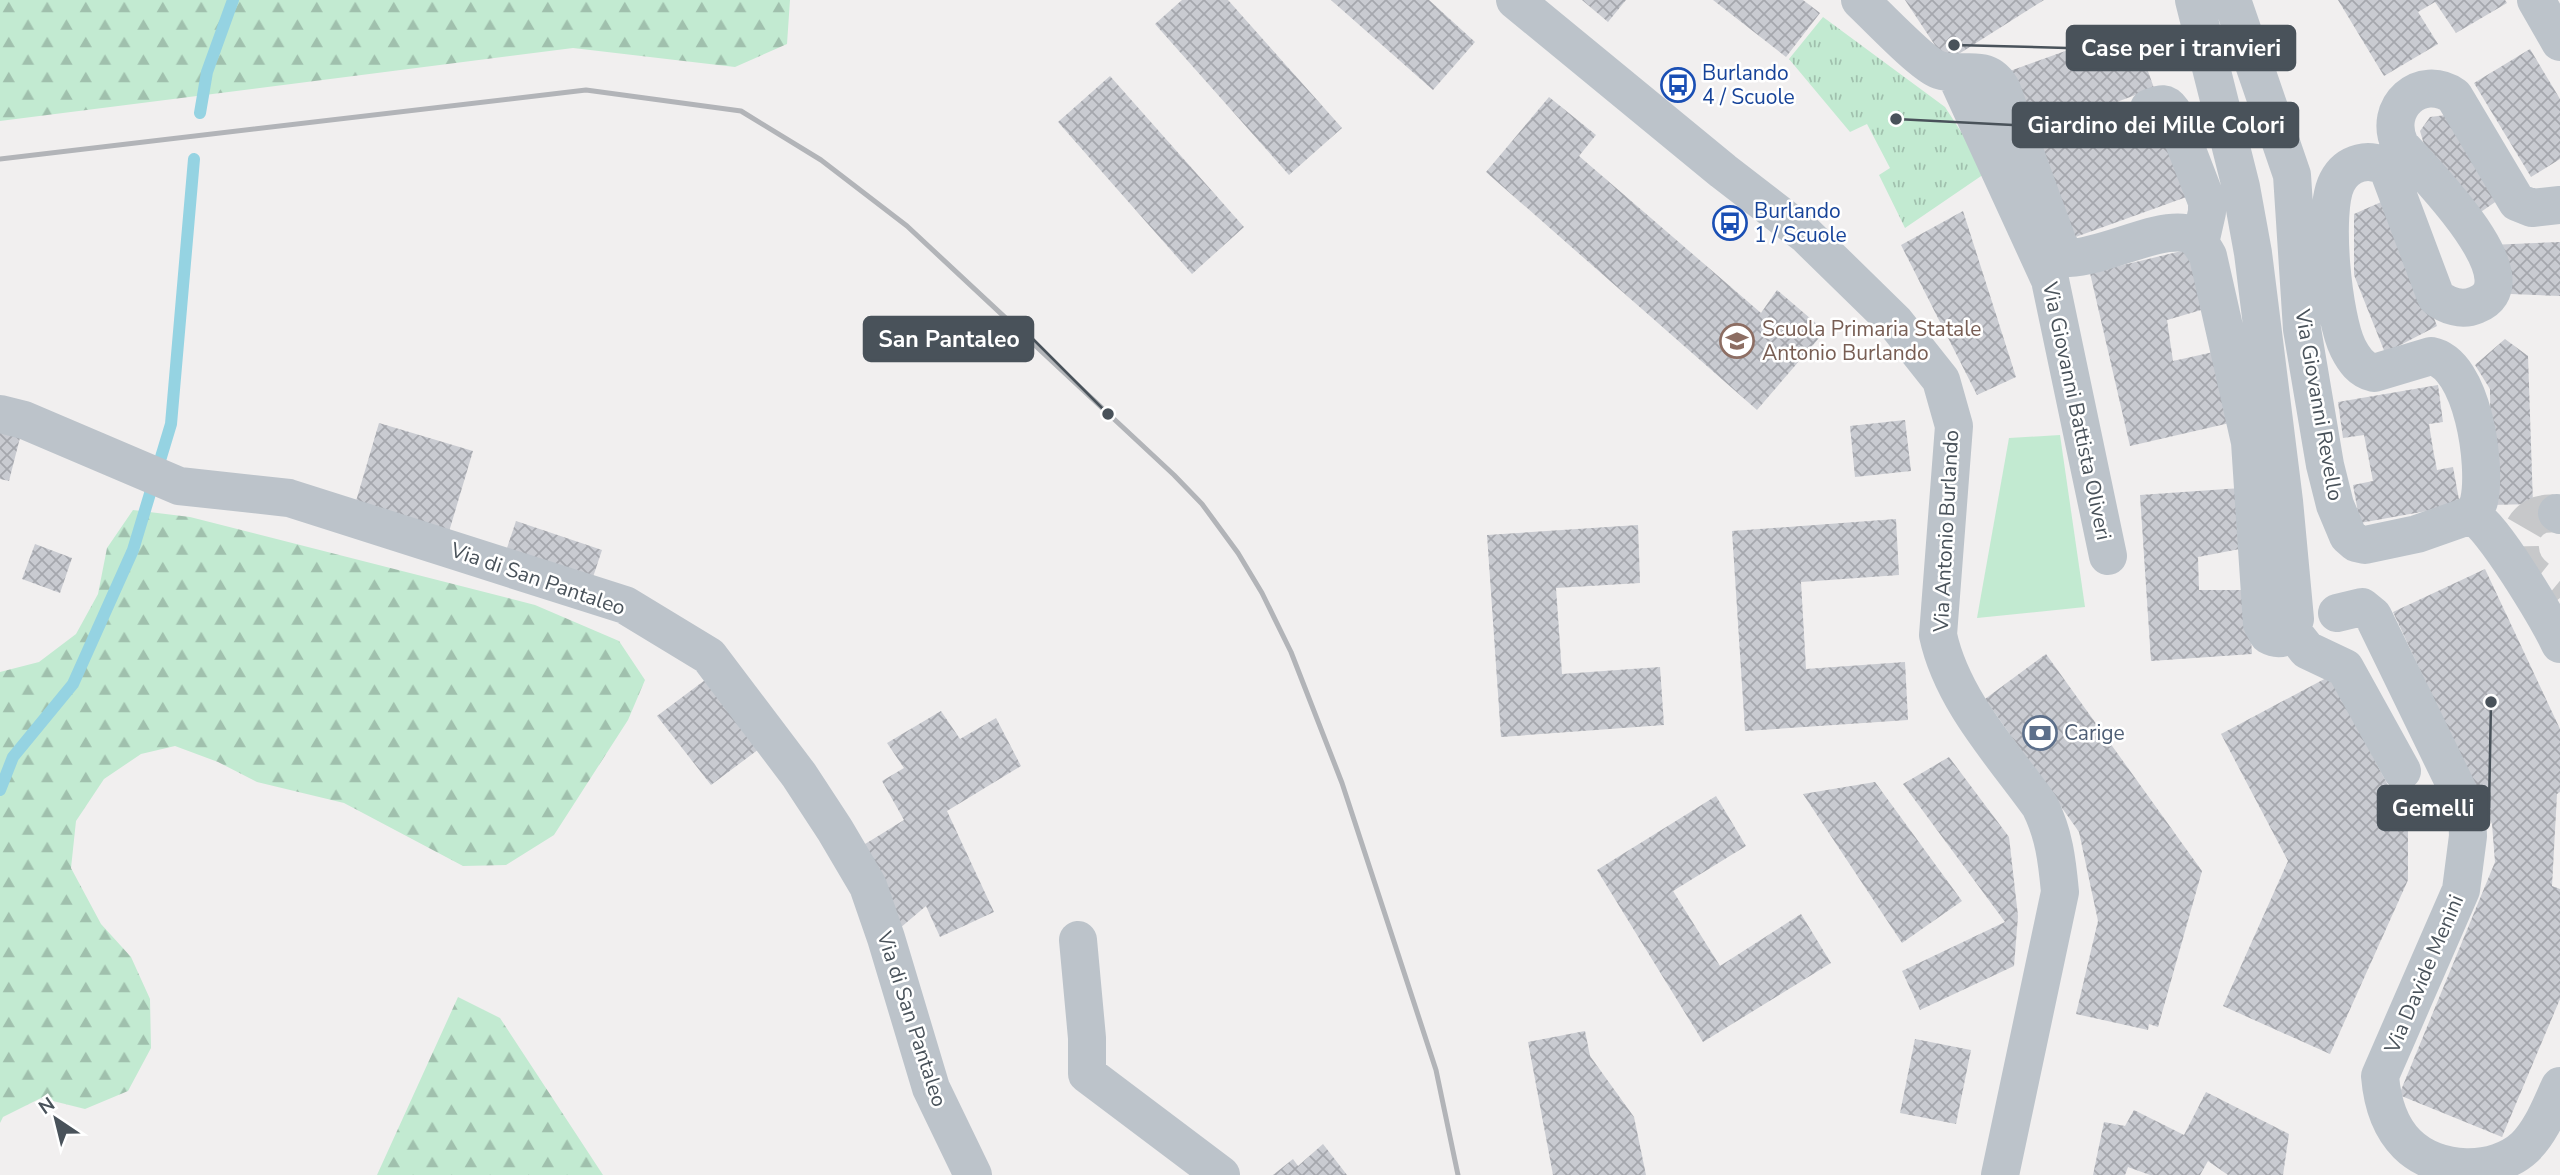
<svg xmlns="http://www.w3.org/2000/svg" width="2560" height="1175" font-family="'Nunito Sans',sans-serif">
<style>
.forest{fill:url(#forest-firs)}
.park{fill:url(#park-tufts)}
.garden{fill:#c2ead1}
.lines{fill:none;stroke-linecap:round;stroke-linejoin:round}
.stream{stroke:#95d3e2;stroke-width:12}
.building{fill:url(#building-cross-hatch)}
.minor-tunnel{stroke:#c7c8ca;stroke-width:38;stroke-dasharray:38 19;stroke-linecap:butt}
.minor{stroke:#bcc3ca;stroke-width:38}
.rail{stroke:#b2b4b8;stroke-width:5}
.labels{text-anchor:middle;dominant-baseline:central;stroke-width:5;stroke-linejoin:round;paint-order:stroke}
.transit-label{font-size:21px;fill:#164399;stroke:#fff;text-anchor:start}
.education-label{font-size:21px;fill:#785e54;stroke:#fff;text-anchor:start}
.street-label{font-size:21px;fill:#49525a;stroke:#fff}
.service-label{font-size:21px;fill:#4e5e75;stroke:#fff;text-anchor:start}
.leader{fill:none;stroke:#49525a;stroke-width:2.5}
.callout-dot{fill:#49525a;stroke:#fff;stroke-width:2.5}
.callout{fill:#49525a;stroke:#49525a;stroke-width:2.5}
.callout-label{font-size:23px;text-anchor:middle;font-weight:bold;fill:#fff}
</style>
<defs>
<pattern id="forest-firs" width="22" height="20" patternUnits="userSpaceOnUse" patternTransform="scale(1.75)"><rect width="22" height="20" fill="#c2ead1"/><path d="M5 1l3.5 6h-7zM16 11l3.5 6h-7z" fill="#a0c0ad"/></pattern>
<pattern id="park-tufts" width="24" height="20" patternUnits="userSpaceOnUse" patternTransform="scale(1.75)"><rect width="24" height="20" fill="#c2ead1"/><path d="M3 7l-1-3M5 7V3M7 7l1-3M15 17l-1-3M17 17v-4M19 17l1-3" fill="none" stroke="#a0c0ad"/></pattern>
<pattern id="building-cross-hatch" width="8" height="8" patternUnits="userSpaceOnUse" patternTransform="scale(1.75)"><rect width="8" height="8" fill="#c9cbd1"/><path d="M0 0l8 8M0 8l8-8" fill="none" stroke="#a5a7ad"/></pattern>
</defs>
<rect width="100%" height="100%" fill="#f1efef"/>
<path class="forest" d="M0,0h790l-3,44 -52,23 -162,-19 -573,73z
M133,510l57,7 345,88 84,36 26,39 -17,40 -74,115 -48,30 -43,1 -119,-63 -87,-21 -39,-20 -43,-16 -34,8 -37,25 -28,42 -5,47 30,56 30,33 19,42 1,49 -23,43 -43,18 -44,-11 -38,19 -3,6v-451l39,-10 37,-28 22,-40 9,-46z
M458,997l42,21 103,157h-226z"/>
<path class="park" d="M1823,17l122,90 42,65 -82,56 -26,-53 11,-7 -23,-44 -17,8 -61,-73z"/>
<path class="garden" d="M2060,435l25,172 -108,11 32,-180z"/>
<g class="lines">
<path class="stream" d="M200,113l7,-41 26,-72
M0,790l13,-33 60,-73 60,-134 38,-126 23,-265"/>
</g>
<path class="building" d="M1182,0h46l114,128 -53,47 -134,-151z
M1331,0h98l46,42 -42,48z
M1582,0h44l-18,22z
M1713,0h90l17,13 -34,44z
M1905,0h139l-98,62z
M2338,0h167l2,3 -51,30 -21,-31 -17,10 20,32 -54,32z
M2132,27l22,61 -61,23 12,36 60,-22 27,70 -122,44 -60,-168z
M2530,49l30,50v60l-29,18 -57,-94z
M1110,76l134,151 -52,47 -134,-152z
M1549,97l47,38 -17,21 182,157 16,-23 48,41 -68,79 -271,-238z
M2446,115l58,81 -32,22 -47,-70 -5,-17 10,-14z
M2388,199l49,127 -52,27 -31,-78v-61z
M1963,211l53,166 -39,18 -76,-150z
M2560,242v54l-49,-2 -21,-49z
M2194,248l14,60 -41,12 6,41 45,-10 16,71 -104,24 -40,-173z
M2505,339l23,17 5,148 -42,1 -1,-116 -15,-24z
M2438,385l5,37 -14,2 4,25 4,21 16,-3 7,38 -100,18 -7,-38 20,-4 -9,-46 -21,3 -5,-36z
M0,420l23,6 -14,55 -9,-2z
M1905,420l6,51 -56,6 -5,-51z
M379,423l94,28 -25,84 -94,-27z
M2241,488l4,60 -47,9 1,33h49l4,64 -101,7 -11,-166z
M1896,519l3,56 -98,7 5,87 99,-7 3,58 -163,11 -13,-200z
M516,521l86,29 -11,33 -86,-29z
M1638,525l2,58 -84,5 6,86 98,-7 4,58 -163,12 -14,-202z
M35,544l37,14 -12,35 -38,-14z
M2485,569l75,160v63l-3,2 -5,92 8,3v110l-58,138 -103,-42 96,-233 -3,-38 -99,-212z
M2046,654l156,217 -44,156 -9,-3 -1,6 -72,-16 22,-93 -19,-89 -94,-133z
M713,674l54,69 -56,42 -54,-69z
M2330,676l78,147v57l-78,174 -107,-48 65,-145 -67,-127z
M941,711l19,28 36,-21 25,48 -74,45 47,101 -54,25 -14,-31 -33,28 -36,-85 47,-29 -22,-39 22,-13 -17,-25z
M1949,757l60,80 9,79 -4,50 -94,44 -18,-39 103,-49 -102,-138z
M1875,782l87,119 -60,42 -99,-149z
M1716,796l30,50 -73,45 47,75 81,-52 30,49 -128,79 -106,-172z
M1585,1031l5,25 44,61 12,58h-93l-25,-133z
M1915,1039l56,11 -15,74 -56,-11z
M2206,1092l83,42 -6,41h-55l-20,-14 -8,14h-50l-22,-8 -3,8h-32l11,-53 21,4 9,-16 50,25z
M1323,1144l24,31h-74l20,-16 5,7z"/>
<g class="lines">
<path class="minor-tunnel" d="M2557,513c-5,1 -12,0 -17,2 -22,8 -25,35 -14,52 8,13 25,19 34,31"/>
<path class="minor" d="M1515,0l208,171 83,64 89,87 46,58 13,46 -16,209c14,65 64,118 102,171 14,28 17,54 20,86l-60,283
M1860,0c15,14 63,65 79,70 25,8 48,-9 63,20l57,156 10,12c35,-1 86,-30 116,-25 11,2 18,14 23,23l42,186 12,182 6,11c16,9 24,-2 27,-16l-11,-118 -31,-248 -12,-66 -47,-187
M2232,0l60,175 10,154 23,136 10,40 13,31 8,7 9,2 52,-11 54,-19c3,-4 7,-9 8,-14 8,-35 -6,-137 -48,-145l-57,17c-13,-3 -20,-13 -26,-25 -15,-30 -26,-137 -11,-166 10,-20 34,-26 51,-13l48,128c11,9 26,14 40,8 61,-23 -55,-136 -76,-160 -18,-38 21,-72 54,-49l63,106 15,6 28,-3
M2536,0l24,42
M1955,73l95,207 58,276
M2149,108c11,-4 16,-7 23,3l35,91v10l-7,31
M0,414l24,6 155,66 110,12 336,107 84,51 90,119 36,55 33,56 18,52 45,150 42,87
M2557,513l3,2
M2471,515c20,7 78,106 89,129
M2337,613l25,-6 11,9 94,193 1,27 -7,54 -81,186c2,24 9,50 27,68 30,30 88,31 118,3 17,-17 25,-40 35,-61
M2292,631l15,19 38,18 57,103
M1078,940l9,98v36l134,101"/>
<path class="rail" d="M0,159l586,-69 155,21 80,49 86,66 267,249 28,29 36,49 24,40 29,59 51,131 94,287 22,105"/>
</g>
<defs>
<g id="bus-ring" transform="scale(1.75)"><circle r="9.5" fill="#fff" stroke="#1a4fb4" stroke-width="1.5"/><path d="M-5-6H5V4H4V6H2V4H-2V6H-4V4H-5ZM-3.5-4V0h7V-4ZM-3.5 1.2v1.5H-2V1.2ZM2 1.2v1.5H3.5V1.2Z" fill="#1a4fb4"/></g>
<g id="school-ring" transform="scale(1.75)"><circle r="9.5" fill="#fff" stroke="#8d6e63" stroke-width="1.5"/><path d="M0-5L7-2L0 1L-7-2ZM-4 1L0 2.5L4 1V4Q0 6-4 4Z" fill="#8d6e63"/></g>
<g id="bank-ring" transform="scale(1.75)"><circle r="9.5" fill="#fff" stroke="#5c6f8a" stroke-width="1.5"/><path d="M-6-4H6V4H-6ZM0-2.3a2.3 2.3 0 1 0 0 4.6a2.3 2.3 0 1 0 0-4.6Z" fill="#5c6f8a"/></g>
</defs>
<g fill-rule="evenodd">
<use href="#bus-ring" x="1678" y="85"/>
<use href="#bus-ring" x="1730" y="223"/>
<use href="#school-ring" x="1737" y="341"/>
<use href="#bank-ring" x="2040" y="733"/>
</g>
<g class="labels">
<g class="transit-label">
<text x="1702" y="73">Burlando<tspan x="1702" dy="24">4 / Scuole</tspan></text>
<text x="1754" y="211">Burlando<tspan x="1754" dy="24">1 / Scuole</tspan></text>
</g>
<g class="education-label">
<text x="1762" y="329">Scuola Primaria Statale<tspan x="1762" dy="24">Antonio Burlando</tspan></text>
</g>
<g class="street-label">
<text transform="translate(2319 405) rotate(80)">Via Giovanni Revello</text>
<text transform="translate(2077 411) rotate(78)">Via Giovanni Battista Oliveri</text>
<text transform="translate(1946 531) rotate(-87)">Via Antonio Burlando</text>
<text transform="translate(538 579) rotate(19)">Via di San Pantaleo</text>
<text transform="translate(2424 974) rotate(-67)">Via Davide Menini</text>
<text transform="translate(912 1019) rotate(72)">Via di San Pantaleo</text>
</g>
<g class="service-label">
<text x="2064" y="733">Carige</text>
</g>
</g>
<path class="leader" d="M1954 45L2067 48M1896 119L2013 125M1108 414L1033 339M2491 702L2489 808"/>
<g class="callout-dot">
<circle cx="1954" cy="45" r="7"/>
<circle cx="1896" cy="119" r="7"/>
<circle cx="1108" cy="414" r="7"/>
<circle cx="2491" cy="702" r="7"/>
</g>
<g class="callout">
<rect x="2067" y="26" width="228" height="44" rx="7"/>
<rect x="2013" y="103" width="285" height="44" rx="7"/>
<rect x="864" y="317" width="169" height="44" rx="7"/>
<rect x="2378" y="786" width="111" height="44" rx="7"/>
</g>
<g class="callout-label">
<text x="2181" y="56">Case per i tranvieri</text>
<text x="2156" y="133">Giardino dei Mille Colori</text>
<text x="949" y="347">San Pantaleo</text>
<text x="2433" y="816">Gemelli</text>
</g>
<g transform="translate(56 1119) rotate(325)" stroke="#ffffff" stroke-width="5" paint-order="stroke">
<path d="M0-5L12 26L0 18L-12 26Z" fill="#49525a"/>
<text y="-10" font-size="19" font-weight="bold" text-anchor="middle" fill="#49525a">N</text>
</g>
</svg>
